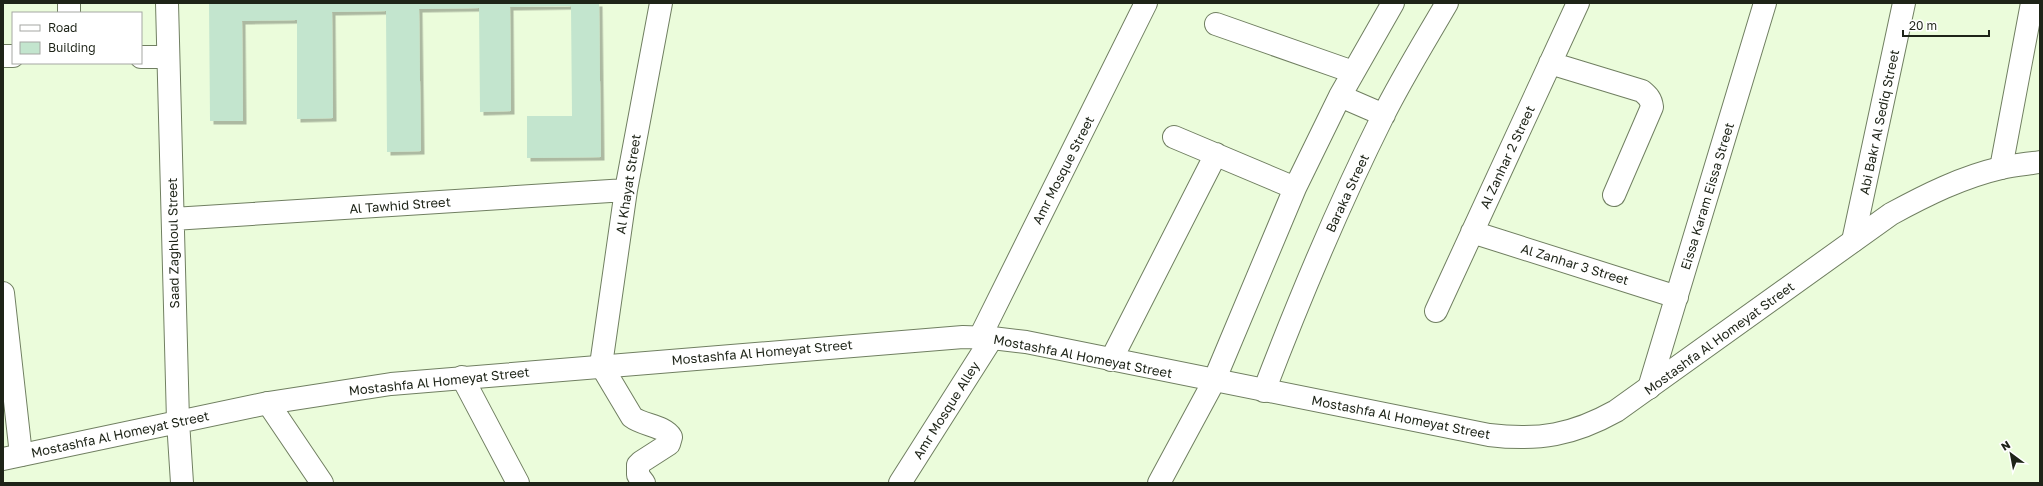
<svg xmlns="http://www.w3.org/2000/svg" width="2043" height="486" font-family="'Golos Text',sans-serif">
<style>
.building{fill:#c3e5ce;filter:url(#shadow)}
.lines{fill:none;stroke-linecap:round;stroke-linejoin:round}
.minor-casing{stroke:#707f61;stroke-width:24}
.tertiary-casing{stroke:#707f61;stroke-width:24}
.minor{stroke:#fff;stroke-width:22}
.tertiary{stroke:#fff;stroke-width:22}
.labels{text-anchor:middle;dominant-baseline:central;stroke-width:3.5;stroke-linejoin:round;paint-order:stroke}
.street-label{font-size:13px;fill:#1e2418;stroke:#fff}
</style>
<defs>
<filter id="shadow"><feDropShadow dx="3.5" dy="3.5" stdDeviation="0" flood-color="#0004"/></filter>
</defs>
<rect width="100%" height="100%" fill="#ebfcdb"/>
<path class="building" d="M209,3h390l2,154 -74,1v-42h45l-1,-110 -61,1 1,104 -31,1 -1,-104 -60,1 2,142 -34,1 -1,-141 -54,1 1,106 -36,1v-99l-55,1 1,100h-33z"/>
<g class="lines">
<g class="minor-casing">
<path id="minor" d="M69,3v10
M167,3l11,418
M1216,24l137,48
M3,56h10
M141,57h27
M1550,63l92,28c6,5 9,8 10,16l-38,88
M1340,96l44,19
M1174,137l121,51
M2001,168l31,-165
M173,219l453,-29
M1472,232l205,65
M1853,241l51,-238
M3,293l18,162
M1436,311l142,-308
M980,337l166,-334
M1111,360l105,-206
M462,377l56,106
M1649,388l116,-385
M1264,391c36,-94 74,-185 119,-275 19,-38 42,-75 64,-113
M268,403l54,80
M644,483l-6,-8v-10l3,-3 28,-18 2,-7c-6,-11 -29,-12 -39,-20l-31,-52 25,-175 35,-187
M900,483l92,-145
M1159,483l55,-102 81,-193 45,-92 53,-93"/>
</g>
<g class="tertiary-casing">
<path id="tertiary" d="M178,421l4,62
M3,459l265,-56 123,-19 572,-47 29,1 34,4 463,93c50,6 84,0 127,-24l275,-197c35,-19 71,-37 110,-46 12,-3 26,-4 39,-6"/>
</g>
<use href="#minor" class="minor"/>
<use href="#tertiary" class="tertiary"/>
</g>
<g class="labels">
<g class="street-label">
<text transform="translate(1879 122) rotate(-78)">Abi Bakr Al Sediq Street</text>
<text transform="translate(1507 157) rotate(-65)">Al Zanhar 2 Street</text>
<text transform="translate(1063 170) rotate(-63)">Amr Mosque Street</text>
<text transform="translate(628 184) rotate(-81)">Al Khayat Street</text>
<text transform="translate(1347 193) rotate(-65)">Baraka Street</text>
<text transform="translate(1707 196) rotate(-73)">Eissa Karam Eissa Street</text>
<text transform="translate(400 205) rotate(-4)">Al Tawhid Street</text>
<text transform="translate(173 243) rotate(-91)">Saad Zaghloul Street</text>
<text transform="translate(1575 264) rotate(17)">Al Zanhar 3 Street</text>
<text transform="translate(1719 338) rotate(-36)">Mostashfa Al Homeyat Street</text>
<text transform="translate(762 352) rotate(-5)">Mostashfa Al Homeyat Street</text>
<text transform="translate(1083 356) rotate(11)">Mostashfa Al Homeyat Street</text>
<text transform="translate(439 381) rotate(-6)">Mostashfa Al Homeyat Street</text>
<text transform="translate(946 410) rotate(-58)">Amr Mosque Alley</text>
<text transform="translate(1401 417) rotate(11)">Mostashfa Al Homeyat Street</text>
<text transform="translate(120 434) rotate(-12)">Mostashfa Al Homeyat Street</text>
</g>
</g>
<rect width="2043" height="486" fill="none" stroke="#1e2418" stroke-width="8"/>
<rect x="12" y="12" width="130" height="52" fill="#ffffff" stroke="#a5a7a3"/>
<rect x="20" y="25" width="20" height="6" fill="#ffffff" stroke="#a5a7a3"/>
<text x="48" y="32" font-size="12" fill="#1e2418">Road</text>
<rect x="20" y="42" width="20" height="12" fill="#c3e5ce" stroke="#a5a7a3"/>
<text x="48" y="52" font-size="12" fill="#1e2418">Building</text>
<g transform="translate(2011 454) rotate(328)" stroke="#ffffff" stroke-width="3" paint-order="stroke">
<path d="M0-3L7 15L0 10L-7 15Z" fill="#1e2418"/>
<text y="-6" font-size="11" font-weight="bold" text-anchor="middle" fill="#1e2418">N</text>
</g>
<path d="M1903 30v6h86v-6" fill="none" stroke="#1e2418" stroke-width="2"/>
<text x="1909" y="30" font-size="12" fill="#1e2418" stroke="#ffffff" stroke-width="3" paint-order="stroke">20 m</text>
</svg>
